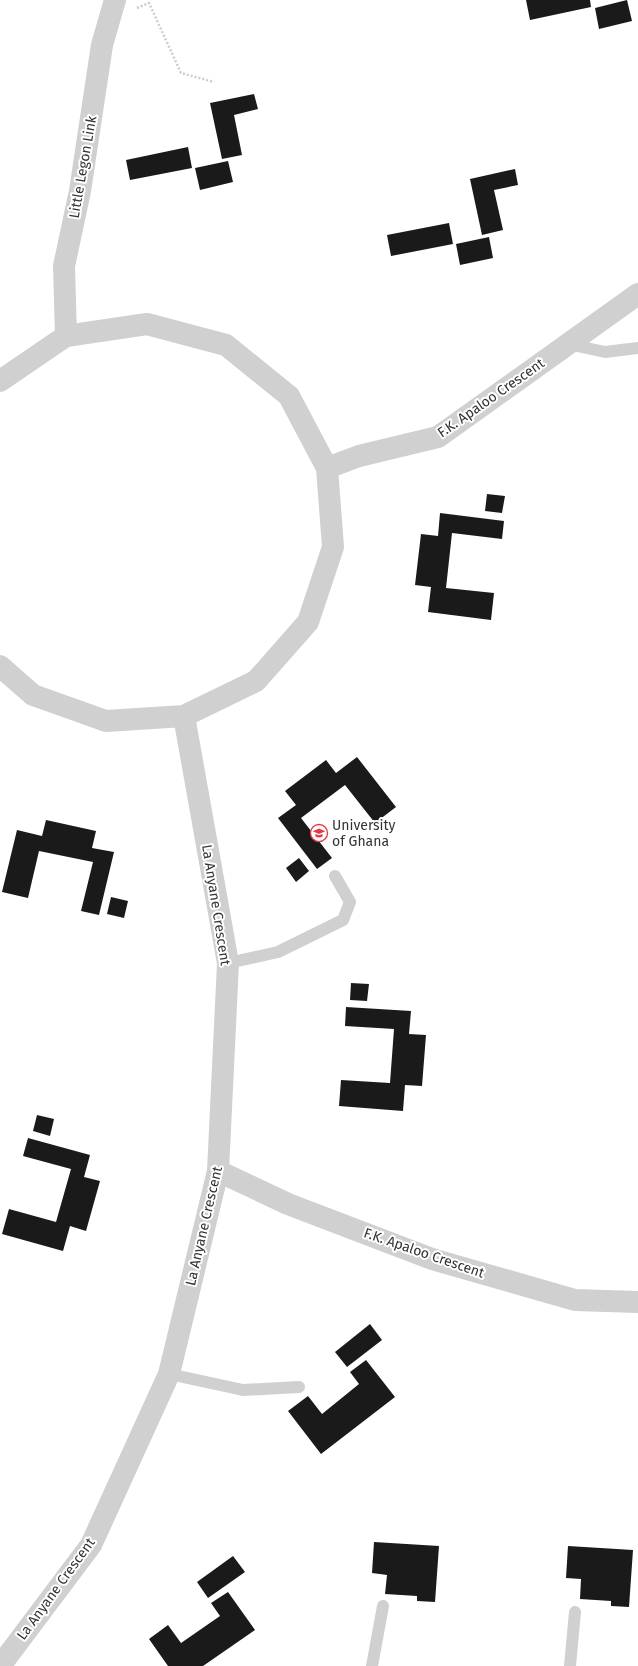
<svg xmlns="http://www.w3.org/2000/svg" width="638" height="1666" font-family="'Fira Sans',sans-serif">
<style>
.building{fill:#1a1a1a}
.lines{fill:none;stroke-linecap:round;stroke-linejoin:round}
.path{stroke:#cdcdcd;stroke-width:2.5;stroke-dasharray:2 2;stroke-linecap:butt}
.service{stroke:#d0d0d0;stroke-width:12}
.minor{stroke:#d0d0d0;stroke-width:22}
.labels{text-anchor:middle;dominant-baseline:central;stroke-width:4;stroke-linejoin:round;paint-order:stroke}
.street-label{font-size:14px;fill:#333;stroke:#fff}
.poi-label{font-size:14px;fill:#333;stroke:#fff;text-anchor:start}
</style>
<rect width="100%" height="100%" fill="#fff"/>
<path class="building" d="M526,0h64l1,7 -61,13z
M627,0l5,21 -33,8 -4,-21z
M254,94l4,15 -24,6 8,40 -20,4 -12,-56z
M188,147l4,21 -62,12 -4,-20z
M228,161l5,21 -33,8 -5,-22z
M515,169l3,16 -24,5 9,40 -21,5 -12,-56z
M449,223l4,21 -62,12 -4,-21z
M489,237l4,21 -33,7 -4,-21z
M487,494l18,2 -3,17 -17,-2z
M440,513l64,8 -2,18 -50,-6 -6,55 48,5 -3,27 -63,-8 3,-25 -16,-2 6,-51 17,2z
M357,757l39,50 -21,16 -30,-38 -44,33 31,40 -15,11 -39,-51 18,-13 -11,-14 41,-31 10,13z
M46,820l50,11 -4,17 22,4 -15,63 -18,-4 12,-49 -54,-11 -11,47 -26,-6 15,-62 25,6z
M299,858l10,13 -13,11 -10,-14z
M111,897l17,4 -4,17 -17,-4z
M351,983l18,1 -2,17 -17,-1z
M346,1007l65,4 -2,23 17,1 -4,51 -17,-1 -2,26 -64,-5 2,-26 49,3 4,-54 -49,-3z
M37,1115l17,4 -4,17 -17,-5z
M28,1138l62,17 -6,22 16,4 -14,50 -16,-5 -7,25 -61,-17 7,-25 47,13 15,-53 -48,-13z
M370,1324l12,16 -35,27 -12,-15z
M366,1360l29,37 -74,57 -33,-43 20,-15 14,18 37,-30 -9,-12z
M374,1542l65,4 -4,56 -18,-1v-5l-32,-2 2,-19 -15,-2z
M568,1546l65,4 -4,57 -18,-1v-5l-31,-2 1,-20 -15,-1z
M233,1556l12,16 -37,26 -11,-16z
M228,1592l27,38 -52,36h-35l-19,-27 19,-14 13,18 39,-27 -9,-13z"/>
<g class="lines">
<path class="path" d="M137,8l12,-5 32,70 33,9"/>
<path class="service" d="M568,344l37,8 33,-4
M228,963l50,-11 65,-32 7,-18 -15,-26
M169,1374l74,16 56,-3
M372,1666l11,-60
M570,1666l5,-54"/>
<path class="minor" d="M66,336l-2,-70 16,-75 22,-146 13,-45
M0,381l66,-45 81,-12 79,21 63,51 38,72 6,79 -25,75 -52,59 -72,35 -78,5 -73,-26 -33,-29
M327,468l32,-12 79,-19 200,-143
M218,1171l70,33 144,55 143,41 63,2
M0,1666l91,-121 78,-171 49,-203 10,-208 -44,-247"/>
</g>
<defs>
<g id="university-ring" transform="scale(0.9)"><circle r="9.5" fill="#fff" stroke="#e63946" stroke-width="1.5"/><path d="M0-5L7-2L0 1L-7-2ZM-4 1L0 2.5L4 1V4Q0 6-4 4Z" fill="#e63946"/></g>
</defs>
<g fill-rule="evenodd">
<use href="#university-ring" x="319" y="833"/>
</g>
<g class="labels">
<g class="street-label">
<text transform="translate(83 167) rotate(-80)">Little Legon Link</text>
<text transform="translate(491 398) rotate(-35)">F.K. Apaloo Crescent</text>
<text transform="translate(216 905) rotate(81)">La Anyane Crescent</text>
<text transform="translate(204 1226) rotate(-77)">La Anyane Crescent</text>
<text transform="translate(424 1253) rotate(19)">F.K. Apaloo Crescent</text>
<text transform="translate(56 1589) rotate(-54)">La Anyane Crescent</text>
</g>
<g class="poi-label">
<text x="332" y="825">University<tspan x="332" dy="16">of Ghana</tspan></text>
</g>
</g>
</svg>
